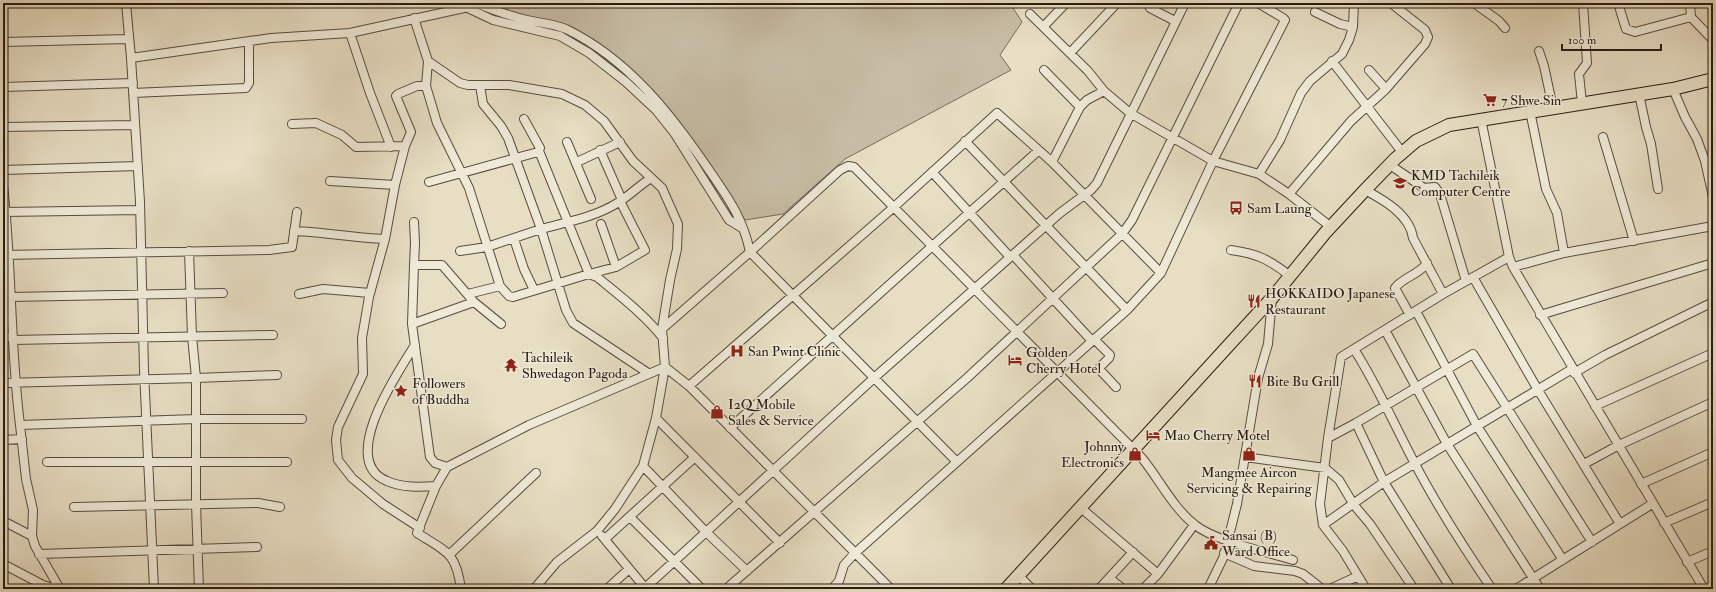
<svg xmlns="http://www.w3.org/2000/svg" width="1716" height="592" font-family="'IM FELL Double Pica',serif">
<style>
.green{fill:#c7bda5;stroke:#786c5c}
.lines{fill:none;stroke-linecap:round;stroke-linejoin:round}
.street-casing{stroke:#584c3f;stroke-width:10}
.primary-casing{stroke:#281b13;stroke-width:14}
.street{stroke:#efead8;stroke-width:8}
.primary{stroke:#e7dec3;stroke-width:12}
.labels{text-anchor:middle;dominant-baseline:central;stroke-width:3;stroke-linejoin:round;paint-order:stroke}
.poi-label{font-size:14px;fill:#281b13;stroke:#efead8;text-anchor:start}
</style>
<rect width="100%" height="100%" fill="#e7dec3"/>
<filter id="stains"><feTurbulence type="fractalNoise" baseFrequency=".005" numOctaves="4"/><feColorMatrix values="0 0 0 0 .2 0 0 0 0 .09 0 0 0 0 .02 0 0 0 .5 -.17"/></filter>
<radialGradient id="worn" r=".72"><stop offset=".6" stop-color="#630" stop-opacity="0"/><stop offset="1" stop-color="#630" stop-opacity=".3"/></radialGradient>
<path class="green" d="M478,3h532l12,19 -22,33 11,15 -166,89 -62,55 -38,6 -34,-51 -39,-52 -81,-75z"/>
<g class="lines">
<g class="street-casing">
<path id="street" d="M126,3l5,55
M457,3l36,17 67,16 29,17 37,29 30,28 19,24 54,86 13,8
M476,3c17,7 34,13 51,17 13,3 27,4 39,9 62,30 105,85 143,141 19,28 34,48 41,82l206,209
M1148,3l2,5 25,13
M1474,3l25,18 6,7
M1618,3l8,26 9,3 56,-15 22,23
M1690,3l1,14
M1315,12l25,12 13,3
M1030,14l58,57 16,20 26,22 83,48 46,13 30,20 62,-73 35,-32 39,-45 3,-7 -3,-7 -34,-27
M414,18l14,43 -2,25 11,37 32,65 31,98
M1044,26l22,-23
M3,42l125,-3
M1539,51l5,15 9,42
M1070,53l47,-50
M428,61l32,22 8,2h41l53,9 23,11 19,16 29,40 29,27 16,36 -1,25 -7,31 -8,49
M1332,61l70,91
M1044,70l36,37
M1369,70l17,19
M3,87l130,-4
M1673,89l12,28 12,22 8,22 8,36
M133,93l113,-5 3,-5v-42
M1639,94l7,33 5,17 7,45
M1582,103l-3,-29 8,-11 -4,-60
M1530,111l16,78 11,24 7,40
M1481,119l28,138 4,10 191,322
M292,124l24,-1 26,12 14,12 49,-1
M3,127l132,-2
M1603,137l31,104
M965,141l162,169
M567,142l24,57
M391,147l-21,-54 -20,-60 114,-25 3,-5
M600,150l22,50
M539,151l50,123 27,-7 29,-17 -25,-49
M577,162l43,-20
M1052,162l28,-55 7,-7 17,-9
M1390,165l34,23 11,-1 5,7 26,87
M3,170l135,-4
M932,172l78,85
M1259,174l21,-34 21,-47 9,-12 32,-27 7,-14 4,-13 1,-24
M330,181l65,4
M429,182l109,-30 2,-4 -16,-29
M3,185c9,80 7,160 17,240
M1365,190c19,10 45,25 48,48l30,56
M1289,194l42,33
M3,212l137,-2
M414,222l1,21 -1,22
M601,224l15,43
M294,231c31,1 60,7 91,8l10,-54 10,-39 6,-14 -15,-36 2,-2 19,-8h9
M385,239l-16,58 -7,41 1,36 -25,53 -2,13 2,20 14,18 31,26 37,24
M514,239l10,30 10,21
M1231,250c27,4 37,9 58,25
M460,251l27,-4 54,-18 -33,-91 -7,-12 -18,-22 -3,-19
M3,255l266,-5 23,-3 5,-35
M1013,255l79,86
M1513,267l51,-14 149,-27
M1473,277l65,113 82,134
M299,294l24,-5 47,4
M468,294l32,-8 9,10 4,1 76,-23 8,3c23,19 47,37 66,61
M10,297l213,-4
M1416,311l61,115 86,134
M1410,315l-15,-27c8,-11 24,-13 32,-25
M1540,315l173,-52
M412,324l2,-59h28l32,37 27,22
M1385,330l62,114 93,145
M3,337h10
M1094,339l16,16 -1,3 -9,9v3l16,17
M13,340l260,-5
M415,345c-17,27 -78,116 -28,136 16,7 33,6 49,5
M1354,349c23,36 40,75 60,113 23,44 50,86 78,127
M665,367l24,19 202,203
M648,373l-75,-50 -7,-13 -25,-81c26,-7 55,-12 78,-27 11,-7 21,-17 32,-24
M1574,373l31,-18 108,-53
M3,383l193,-5 -4,-42 -3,-85
M689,386l205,-179 103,-94 55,49 109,111
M1595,406l118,-53
M656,418l124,125
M1356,423l117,-69 119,188
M730,428l308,-277
M1328,438l28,-15 28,59 67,107
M3,440l19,-1
M1245,457l80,11 14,12 15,25 16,19 44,65
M47,462h240
M1584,464l35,-19 94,-43
M643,466l62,65 42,40
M447,467l82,-42 136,-58
M1641,484l72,-32
M74,507l184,-4 22,4
M1081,508l77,66
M630,517l72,72
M3,521l29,15
M1664,523l49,-21
M1323,525l61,-43 188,-113
M602,536l44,53
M605,539l90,-82
M1224,553l30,13 41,5 8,3 19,15
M39,554l218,-7
M450,554l86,-81
M1687,562l26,-11
M3,564l40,21 15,4
M1019,576l13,13
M1109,578l14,11
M645,588l229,-210 186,-165 31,-23 6,-7 88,-180
M60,589l-25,-43 -3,-10 1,-26 -7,-31 -6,-54 176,-6h106
M154,589l-10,-219 -4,-168 -9,-144 140,-20 79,-5
M199,589l-3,-85v-126l81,-3
M461,589c-5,-37 -14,-37 -44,-56l19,-47 11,-19 -12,-4 -5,-6 -18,-133 62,-22
M534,589l23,-27 40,-31 18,-22 28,-43 13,-48 9,-51 -3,-38 88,-77 90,-82 8,-4 6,1 288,291c17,21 32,51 53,67 20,16 72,27 98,35
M607,589l22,-20
M726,589l241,-211 155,-144 10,-14 107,-217
M832,589l7,-8 5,-16 10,-11 273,-244 34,-37 52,-112 72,-141 -2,-2 -25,-15
M1099,589l34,-37
M1143,589l15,-15 36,-49
M1208,589l16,-33 13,-52 21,-126 10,-34 4,-46
M1330,589l28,-13
M1366,589l-23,-38 -20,-26 -3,-21 8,-66 13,-81 102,-63 66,-37
M1516,589l136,-85"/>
</g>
<g class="primary-casing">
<path id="primary" d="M1006,589l222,-243 44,-48 53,-65 40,-43 30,-31 21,-18 33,-16 224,-36 40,-10"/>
</g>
<use href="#street" class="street"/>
<use href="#primary" class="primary"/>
</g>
<defs>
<g id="supermarket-bare" transform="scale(1.08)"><path d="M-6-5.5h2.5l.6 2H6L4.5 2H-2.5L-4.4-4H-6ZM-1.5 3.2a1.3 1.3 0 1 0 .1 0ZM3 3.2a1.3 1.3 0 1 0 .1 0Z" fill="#8f2418" stroke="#efead8" stroke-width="2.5" paint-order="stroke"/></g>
<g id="school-bare" transform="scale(1.08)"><path d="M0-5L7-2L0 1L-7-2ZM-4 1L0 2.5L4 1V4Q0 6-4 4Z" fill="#8f2418" stroke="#efead8" stroke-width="2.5" paint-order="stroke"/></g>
<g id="bus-bare" transform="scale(1.08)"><path d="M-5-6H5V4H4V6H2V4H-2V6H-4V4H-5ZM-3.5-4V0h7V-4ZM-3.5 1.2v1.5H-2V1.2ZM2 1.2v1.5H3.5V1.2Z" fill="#8f2418" stroke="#efead8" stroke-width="2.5" paint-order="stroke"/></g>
<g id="restaurant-bare" transform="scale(1.08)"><path d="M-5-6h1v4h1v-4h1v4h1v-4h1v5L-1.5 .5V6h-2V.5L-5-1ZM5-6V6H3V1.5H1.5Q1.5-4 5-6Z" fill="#8f2418" stroke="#efead8" stroke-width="2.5" paint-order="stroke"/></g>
<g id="hospital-bare" transform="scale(1.08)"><path d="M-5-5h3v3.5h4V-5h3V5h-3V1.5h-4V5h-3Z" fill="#8f2418" stroke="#efead8" stroke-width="2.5" paint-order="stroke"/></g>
<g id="hotel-bare" transform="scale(1.08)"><path d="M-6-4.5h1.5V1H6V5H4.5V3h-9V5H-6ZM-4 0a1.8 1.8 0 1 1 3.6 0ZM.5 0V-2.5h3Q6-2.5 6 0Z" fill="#8f2418" stroke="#efead8" stroke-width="2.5" paint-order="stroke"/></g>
<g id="temple-bare" transform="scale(1.08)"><path d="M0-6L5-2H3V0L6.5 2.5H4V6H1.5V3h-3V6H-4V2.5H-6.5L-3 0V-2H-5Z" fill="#8f2418" stroke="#efead8" stroke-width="2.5" paint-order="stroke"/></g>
<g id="sight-bare" transform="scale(1.08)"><path d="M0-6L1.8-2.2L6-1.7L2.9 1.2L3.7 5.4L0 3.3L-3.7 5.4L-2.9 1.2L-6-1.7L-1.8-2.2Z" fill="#8f2418" stroke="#efead8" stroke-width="2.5" paint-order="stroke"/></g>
<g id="shop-bare" transform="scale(1.08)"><path d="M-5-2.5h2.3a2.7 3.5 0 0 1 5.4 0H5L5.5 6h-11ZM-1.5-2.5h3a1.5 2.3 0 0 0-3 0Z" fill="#8f2418" stroke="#efead8" stroke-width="2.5" paint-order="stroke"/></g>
<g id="civic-bare" transform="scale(1.08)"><path d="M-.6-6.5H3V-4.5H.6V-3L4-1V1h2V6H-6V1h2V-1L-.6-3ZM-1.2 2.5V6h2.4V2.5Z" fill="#8f2418" stroke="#efead8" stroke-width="2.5" paint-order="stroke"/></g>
</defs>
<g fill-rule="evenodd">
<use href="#supermarket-bare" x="1490" y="100"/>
<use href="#school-bare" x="1400" y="183"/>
<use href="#bus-bare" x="1236" y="208"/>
<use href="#restaurant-bare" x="1254" y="301"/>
<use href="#hospital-bare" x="737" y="351"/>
<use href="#hotel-bare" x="1015" y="360"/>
<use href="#temple-bare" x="511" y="365"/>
<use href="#restaurant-bare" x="1255" y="381"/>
<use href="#sight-bare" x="401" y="391"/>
<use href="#shop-bare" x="717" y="412"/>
<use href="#hotel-bare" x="1153" y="435"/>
<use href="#shop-bare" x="1135" y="454"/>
<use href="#shop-bare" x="1249" y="454"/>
<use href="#civic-bare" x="1211" y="543"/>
</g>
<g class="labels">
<g class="poi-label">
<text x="1501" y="100">7 Shwe Sin</text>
<text x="1411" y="175">KMD Tachileik<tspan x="1411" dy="16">Computer Centre</tspan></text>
<text x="1247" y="208">Sam Laung</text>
<text x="1265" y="293">HOKKAIDO Japanese<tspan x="1265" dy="16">Restaurant</tspan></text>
<text x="748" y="351">San Pwint Clinic</text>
<text x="1026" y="352">Golden<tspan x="1026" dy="16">Cherry Hotel</tspan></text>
<text x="522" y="357">Tachileik<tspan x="522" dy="16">Shwedagon Pagoda</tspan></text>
<text x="1266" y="381">Bite Bu Grill</text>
<text x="412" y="383">Followers<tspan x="412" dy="16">of Buddha</tspan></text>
<text x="728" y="404">I2Q Mobile<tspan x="728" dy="16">Sales &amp; Service</tspan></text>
<text x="1164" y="435">Mao Cherry Motel</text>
<text x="1124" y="446" text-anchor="end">Johnny<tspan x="1124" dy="16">Electronics</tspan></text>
<text x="1249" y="472" text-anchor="middle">Mangmee Aircon<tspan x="1249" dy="16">Servicing &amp; Repairing</tspan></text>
<text x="1222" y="535">Sansai (B)<tspan x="1222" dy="16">Ward Office</tspan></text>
</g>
</g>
<rect width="1716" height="592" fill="none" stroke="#e7dec3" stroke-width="16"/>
<rect x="4" y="4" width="1708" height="584" fill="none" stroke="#281b13" stroke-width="2"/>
<rect x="8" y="8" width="1700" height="576" fill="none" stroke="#281b13"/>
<path d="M1562 44v6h99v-6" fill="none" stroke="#281b13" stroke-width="2"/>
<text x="1568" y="44" font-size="12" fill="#281b13" stroke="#efead8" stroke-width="3" paint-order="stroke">100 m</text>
<rect width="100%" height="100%" filter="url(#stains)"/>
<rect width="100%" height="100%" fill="url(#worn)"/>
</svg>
